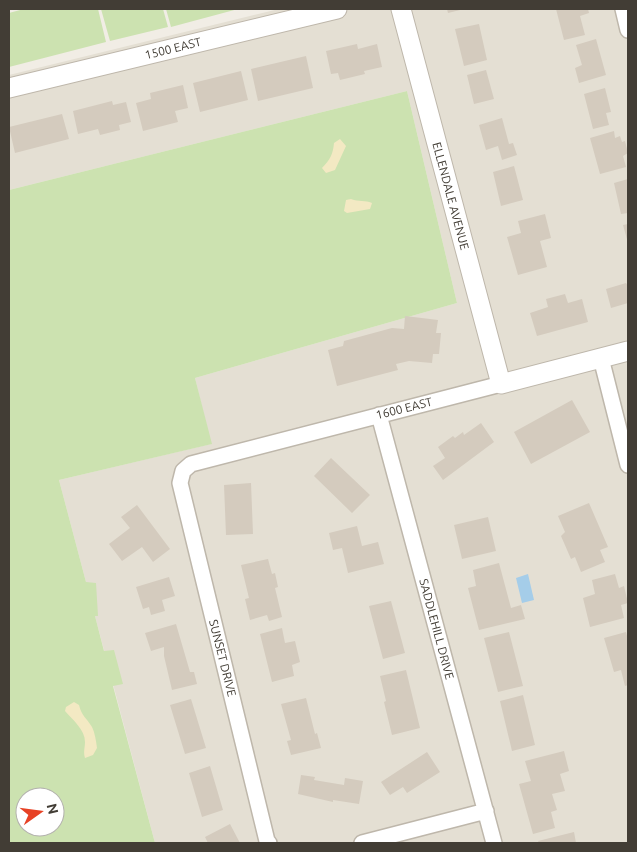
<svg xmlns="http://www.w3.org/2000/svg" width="637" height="852" font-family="Ubuntu,sans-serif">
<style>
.residential{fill:#e4dfd3}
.green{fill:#cce2b0;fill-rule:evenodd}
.sand{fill:#f3e9c3}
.water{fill:#a5cde9}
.building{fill:#d4cbbe}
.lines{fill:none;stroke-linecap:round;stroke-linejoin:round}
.minor-casing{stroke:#beb7ab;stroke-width:18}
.tertiary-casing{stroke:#beb7ab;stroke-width:21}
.minor{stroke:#fff;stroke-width:15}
.tertiary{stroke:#fff;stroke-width:19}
.labels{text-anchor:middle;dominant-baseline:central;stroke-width:4;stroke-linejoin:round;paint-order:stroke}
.street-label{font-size:12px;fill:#423d35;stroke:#fff}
</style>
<rect width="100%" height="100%" fill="#f1ede5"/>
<path class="residential" d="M279,9h349v834h-473l-96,-363 152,-36 -16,-66 262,-75 -50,-212 -398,99v-115z"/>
<path class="green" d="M24,9h74l8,33 -97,25v-54z
M101,9h62l5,18 -58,14z
M166,9h72l-67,18z
M407,91l50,212 -262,75 17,66 -153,36 27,102 10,1 2,33h-3l9,35 10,-1 9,34 -10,2 42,157h-146v-653zM25,797h30v30h-30z"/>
<path class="sand" d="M340,139l6,7 -11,24 -9,3 -4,-5c8,-8 11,-14 12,-25z
M351,199c8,3 14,1 21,4l-2,6 -23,4 -3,-2 2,-11z
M74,702l5,3c3,12 7,12 13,22 3,6 4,14 5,21l-4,7 -8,3c-2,-6 0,-10 0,-16 0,-12 -12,-22 -20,-31l1,-4z"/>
<path class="water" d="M528,574l6,26 -12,3 -6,-25z"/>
<path class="building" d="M447,9h17l-16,4z
M556,9h32l1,4 -9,3 5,19 -21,5z
M479,24l8,36 -23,6 -9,-37z
M596,39l10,36 -27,8 -4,-15 7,-3 -6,-20z
M357,44l1,5 19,-5 5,23 -18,4 1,3 -25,6 -2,-7 -7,1 -5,-23z
M306,56l7,32 -55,13 -7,-32z
M486,70l8,29 -20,5 -7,-29z
M241,71l7,29 -48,12 -7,-29z
M183,85l5,23 -13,3 3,11 -35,9 -7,-28 15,-4 -1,-6z
M605,88l6,24 -5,1 3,12 -16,4 -9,-35z
M112,101l1,4 13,-3 5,20 -12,3 1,5 -20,5 -2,-6 -20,5 -5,-23z
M62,114l7,25 -54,14 -6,-26z
M502,118l7,26 4,-1 4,12 -15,5 -4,-14 -12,4 -7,-25z
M614,131l1,7 5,-2 2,6 3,-1 3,12 -5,3 3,11 -26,7 -10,-36z
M514,166l9,34 -22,6 -8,-34z
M628,179v34l-7,1 -7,-31z
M545,214l6,24 -11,3 7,26 -29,8 -11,-38 14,-4 -3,-12z
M628,224v19l-5,-18z
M626,283l2,3v17l-17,5 -5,-19z
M565,294l3,9 14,-4 6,23 -51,14 -7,-23 18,-6 -2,-8z
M405,316l33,4 -2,13h5l-2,21h-6l-1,9 -23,-2 -13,3 2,6 -61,16 -9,-36 15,-4 1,-5 48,-13 12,1z
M572,400l18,32 -59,32 -17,-32z
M481,423l13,19 -51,38 -10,-14 12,-8 -7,-11 15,-11 2,2 8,-6 1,3z
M331,458l39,37 -18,18 -38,-37z
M251,483l2,51 -27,1 -2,-50z
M589,503l19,44 -8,3 5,12 -24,10 -6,-15 -4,2 -10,-23 4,-4 -7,-16z
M137,505l33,44 -17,13 -11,-15 -20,14 -13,-17 21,-16 -9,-11z
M488,517l8,34 -34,8 -8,-34z
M357,526l5,20 16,-4 6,22 -36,9 -6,-25 -9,2 -4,-17z
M268,559l4,15 3,-1 3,14 -3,1 7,29 -13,4 -2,-6 -17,5 -5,-21 4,-1 -8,-33z
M499,563l12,45 10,-3 4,14 -46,11 -11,-42 8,-2 -3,-16z
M615,574l4,14 5,-2 4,17 -7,2 3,13 -34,9 -7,-29 12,-4 -3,-14z
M169,577l6,19 -13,4 3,11 -14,4 -2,-8 -6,2 -7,-22z
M391,601l14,52 -22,6 -14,-53z
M176,624l14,48h4l3,12 -25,6 -8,-34v-9l-13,4 -6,-18z
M282,628l3,15 10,-2 5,21 -8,3 2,11 -22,6 -12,-48z
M509,632l14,54 -25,6 -14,-54z
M626,632l2,8v45l-3,1 -4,-16 -7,2 -10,-34z
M406,670l14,58 -28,7 -8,-33 2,-1 -6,-25z
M523,695l12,50 -23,6 -12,-50z
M306,698l9,36 2,-1 4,15 -30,7 -4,-14 4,-1 -10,-36z
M191,699l15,49 -21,6 -15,-49z
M564,751l5,20 -9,3 5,17 -13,3 5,16 -6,2 4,16 -22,6 -14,-50 12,-3 -6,-20z
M427,752l13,20 -33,21 -4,-6 -13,8 -9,-13z
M210,766l13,44 -21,7 -13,-44z
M301,775l14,2 -1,3 30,5 1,-7 18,3 -4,23 -26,-4v2l-35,-8z
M230,824l10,19h-32l-3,-6z
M574,832l2,11h-37l-1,-2z"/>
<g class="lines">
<g class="minor-casing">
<path id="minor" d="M623,9l5,21
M601,358l27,107
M379,415l115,428
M269,843l-2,-2 -87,-358 3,-12 8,-7 310,-80
M362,843l124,-32"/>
</g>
<g class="tertiary-casing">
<path id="tertiary" d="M401,9l100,375 127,-33
M9,88l328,-79"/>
</g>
<use href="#minor" class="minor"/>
<use href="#tertiary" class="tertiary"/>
</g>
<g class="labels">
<g class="street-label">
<text transform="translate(173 48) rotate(-14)">1500 EAST</text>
<text transform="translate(451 196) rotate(75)">ELLENDALE AVENUE</text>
<text transform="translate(404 408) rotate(-14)">1600 EAST</text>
<text transform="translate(437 629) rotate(75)">SADDLEHILL DRIVE</text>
<text transform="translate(223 658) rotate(76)">SUNSET DRIVE</text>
</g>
</g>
<rect width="637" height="852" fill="none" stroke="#423d35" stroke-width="20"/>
<g transform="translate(40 812) rotate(76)"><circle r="24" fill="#ffffff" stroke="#b3b1ae"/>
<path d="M0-4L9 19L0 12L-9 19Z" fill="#e74225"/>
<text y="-8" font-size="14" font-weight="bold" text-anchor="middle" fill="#423d35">N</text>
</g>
</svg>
